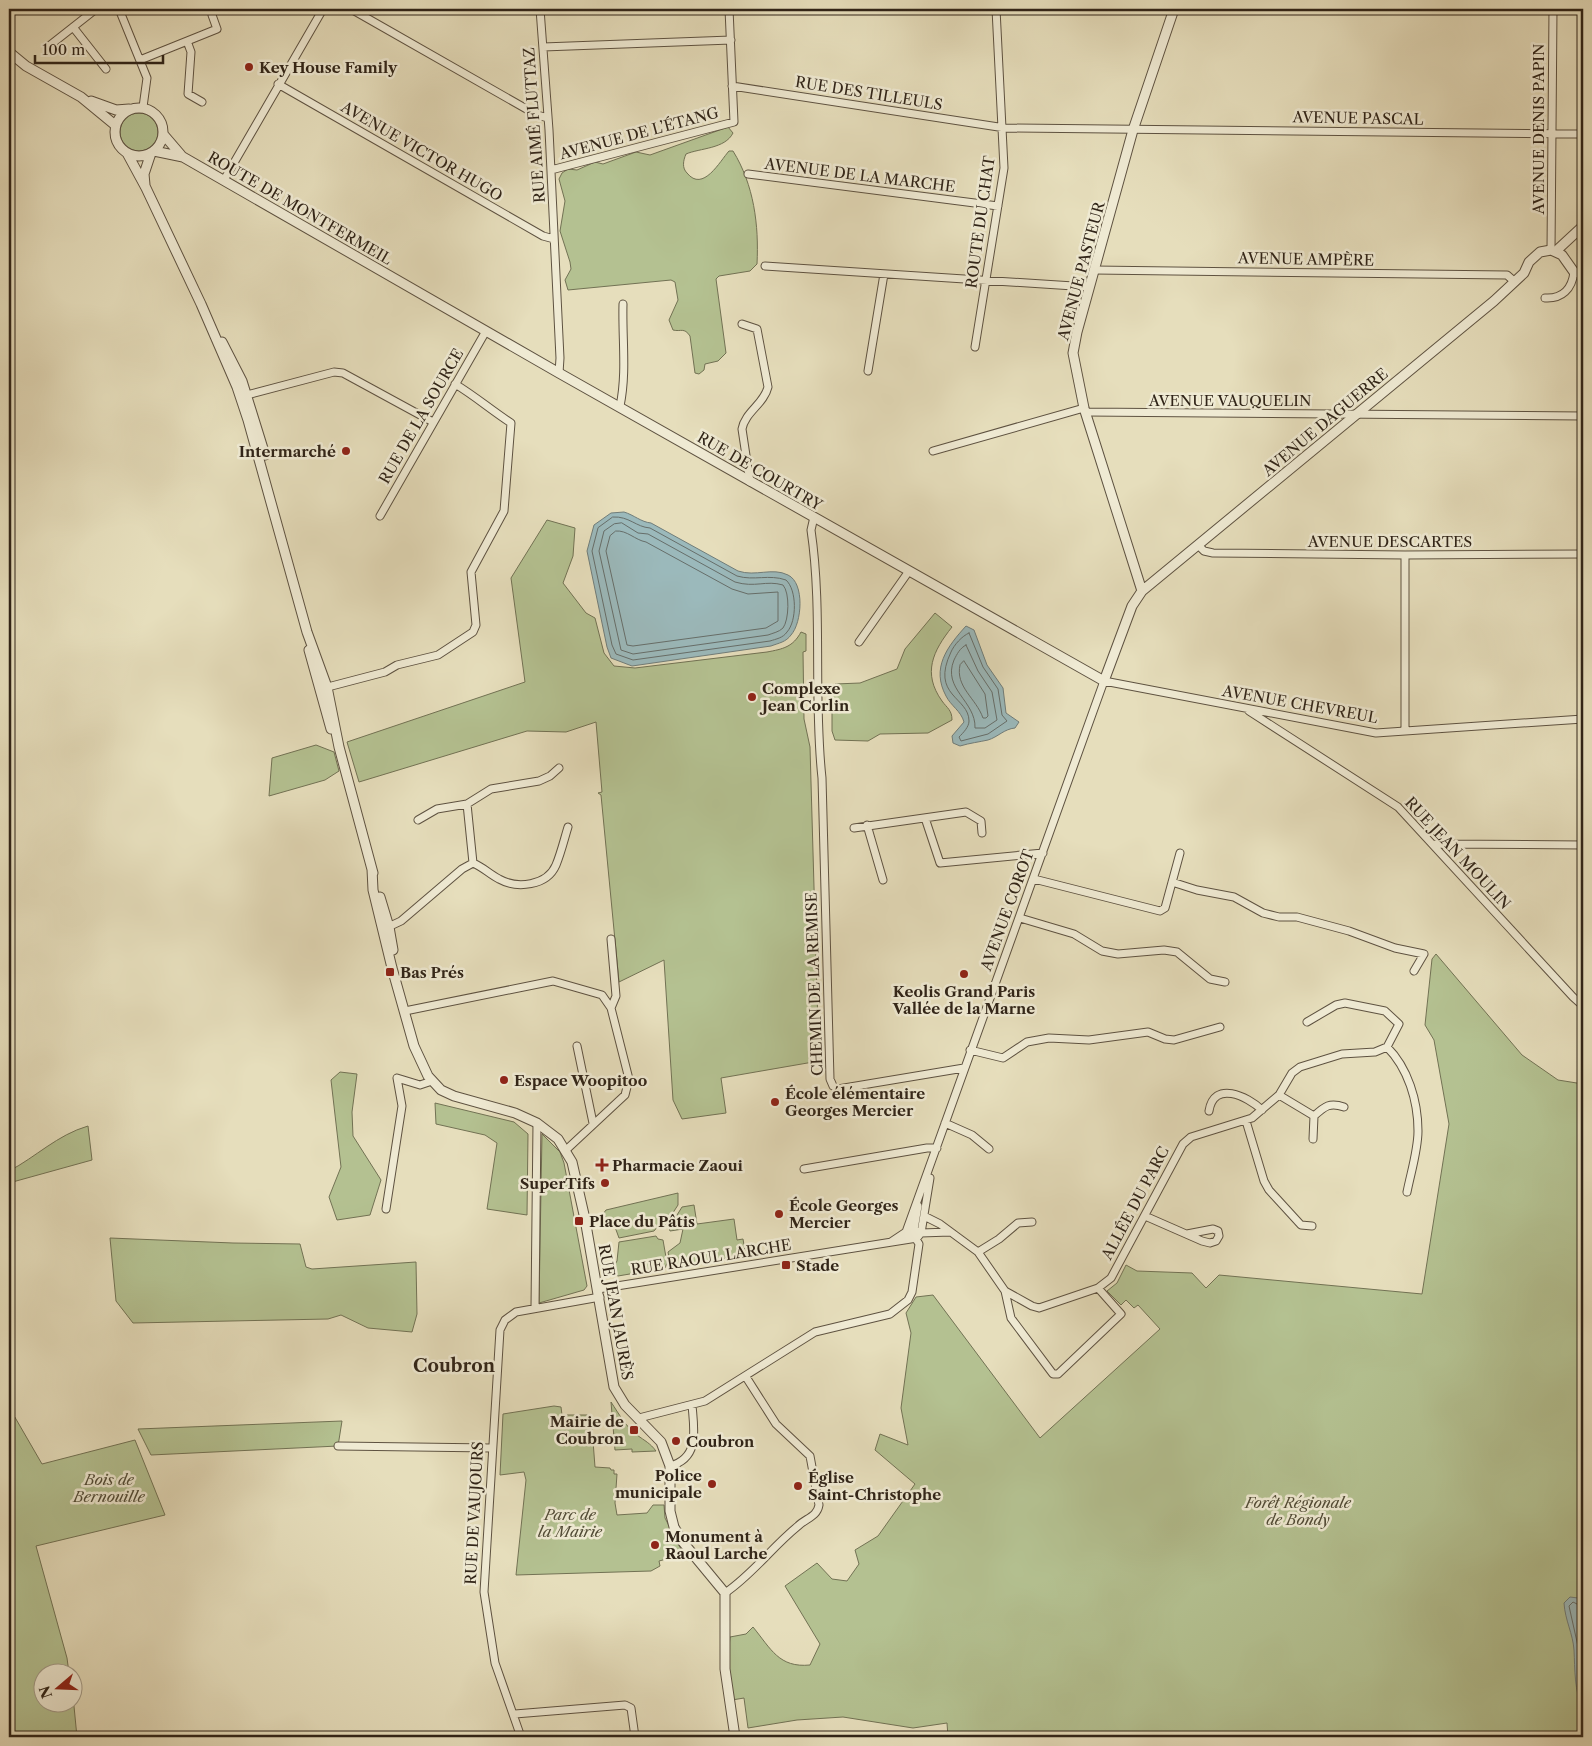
<svg xmlns="http://www.w3.org/2000/svg" width="1592" height="1746" font-family="'Libre Caslon Text',serif">
<style>
.green{fill:#b4c191;stroke:#727254}
.water{fill:#9bb9bb;stroke:#707d7a}
.lines{fill:none;stroke-linecap:round;stroke-linejoin:round}
.shore{stroke:#666e6a;stroke-width:1}
.minor-casing{stroke:#5e5241;stroke-width:9}
.tertiary-casing{stroke:#5e5241;stroke-width:11}
.minor{stroke:#efead3;stroke-width:7}
.tertiary{stroke:#efead3;stroke-width:9}
.poi-dot{fill:#8f2418;stroke:#efead3;stroke-width:2}
.labels{text-anchor:middle;dominant-baseline:central;stroke-width:5;stroke-linejoin:round;paint-order:stroke}
.poi-label{font-size:15px;font-weight:bold;fill:#302418;stroke:#efead3;text-anchor:start}
.street-label{font-size:15px;fill:#302418;stroke:#efead3}
.park-label{font-size:15px;font-style:italic;fill:#514b36;stroke:#efead3}
.quarter-label{font-size:18px;font-weight:bold;fill:#302418;stroke:#efead3}
</style>
<rect width="100%" height="100%" fill="#e6debc"/>
<filter id="stains"><feTurbulence type="fractalNoise" baseFrequency=".004" numOctaves="4"/><feColorMatrix values="0 0 0 0 .2 0 0 0 0 .09 0 0 0 0 .02 0 0 0 .5 -.17"/></filter>
<radialGradient id="worn" r=".72"><stop offset=".6" stop-color="#630" stop-opacity="0"/><stop offset="1" stop-color="#630" stop-opacity=".3"/></radialGradient>
<path class="green" d="M120 132a19 19 0 1 1 38 0a19 19 0 1 1-38 0Z
M728,127l5,6c-8,16 -33,15 -47,21 -3,7 -4,14 1,19 16,20 33,-12 42,-22h4c21,34 26,74 24,113l-7,7 -31,5 -3,3 10,74 -8,8 -13,3 -1,6 -5,4 -4,-1 -5,-37c-6,-9 -9,-4 -17,-6l-4,-10 9,-20 -3,-18 -4,-2 -103,10 -3,-10 6,-11 -1,-7 -10,-31 5,-30 -6,-22 3,-6 6,-4 9,1 18,-8 8,2 33,-12 14,3z
M547,520l28,8 -2,28 -10,27 23,30 9,5 9,35 10,13 21,2 132,-16c16,-3 26,-5 34,-20l5,2v17l-3,1 1,67 6,28 9,314 -98,17 5,35 -44,6 -9,-19 -9,-140 -45,22 -18,-187 -3,-2 4,-1 -6,-70 -30,10 -39,-1 -168,51 -12,-40 178,-60 -14,-104z
M935,613l17,14c-19,24 -30,46 -10,74 5,7 10,9 10,19l-24,13 -48,1 -12,7 -33,-1 -3,-9v-41l3,-6 25,-1 37,-14 8,-20z
M316,745l18,7 5,19 -14,9 -56,16 3,-38z
M1436,954l86,101 36,25 25,4v653h-635l-1,-14 -34,5 -70,-11 -46,3 -49,8 -4,-30 -12,2 -4,-40 2,-23 16,-3 7,-7c18,22 26,41 57,38l10,-21 -35,-58 32,-23 15,16 15,2 12,-17 -4,-14 23,-14 37,-52 -40,-34 5,-16 28,11 -7,-37 10,-75 -5,-20 10,-16 17,-2 107,143 120,-109 -22,-24 -4,3 -8,-8 -5,5 -14,-14 10,-8 9,-18 11,6 55,2 14,15 13,-13 203,19 27,-170 -15,-84 -9,-15 7,-66z
M340,1072l17,2 -5,38 1,24 28,44 -11,35 -33,5 -8,-23 12,-30 -10,-87z
M435,1103l79,19 14,12 -1,81 -40,-6 10,-66 -12,-8 -49,-11z
M88,1126l4,34 -83,23v-12c27,-14 48,-36 79,-45z
M542,1134l18,18 4,11 23,123 -3,4 -45,13z
M678,1193v12l-13,20h-6l-5,6 -35,7 -4,-11 -12,-13 3,-4z
M694,1205l3,19 37,-5 3,21 6,-1 2,12 -6,1 -1,4 -64,11 -4,-4 -2,-11 12,-9 3,-14 -13,2 -1,-3 13,-21z
M656,1236l2,3 5,1 4,23 -2,5 -47,8 -11,-7h5l5,-8 2,-19z
M110,1238l123,5 67,1 6,23 6,2 104,-7 1,52 -5,18 -44,-4 -27,-13 -13,4 -195,4 -17,-22z
M9,1401v6l33,57 93,-24 30,75 -129,31 31,112 2,15 -27,1v30h30l1,-8 4,41h-68z
M611,1402c8,12 15,25 26,33 8,6 13,8 19,16l-24,1v-3l-17,1z
M554,1406l7,1 1,8h29l4,52 15,1 1,2h3v4h3l-2,29 2,12 30,-2 6,-8h11l1,13 17,33 -8,6 -15,4 1,5 -9,5 -135,4 10,-95 -2,-8 -24,3 3,-61z
M342,1421l-4,25 -187,9 -13,-26z"/>
<path class="water" d="M624,512c10,3 17,10 27,11l87,48c18,6 34,-4 50,4 17,8 14,48 3,60 -5,7 -12,8 -20,11l-139,20 -21,-8 -4,-11 -20,-96 7,-26 17,-12z
M966,626l8,4 13,35 16,23 3,25 13,9 -4,6c-11,1 -17,9 -27,12 -9,2 -18,3 -28,6l-7,-3 -1,-7 12,-14c-3,-11 -13,-16 -18,-26 -15,-28 1,-49 20,-70z
M1570,1597l8,1 5,6v105c-9,-18 -8,-40 -9,-59 -1,-16 -9,-30 -10,-47z"/>
<g class="lines">
<path class="shore" d="M613,517c16,-1 23,10 37,11l87,48c17,5 32,-2 49,4 11,10 11,41 1,52 -4,6 -11,7 -17,9l-137,19 -17,-6 -4,-9 -20,-94 6,-23z
M622,523l16,10 10,1 87,48c20,6 31,-2 48,3 7,8 6,35 0,43 -4,4 -10,5 -15,7l-135,19 -12,-4 -22,-99 5,-20 10,-7z
M616,531c11,-1 19,9 30,11l86,47 16,5 30,-2v29l-12,7 -133,18 -6,-1 -21,-94 4,-15z
M969,633l14,34 15,22 4,26 5,6 -19,13 -27,7 -2,-4c4,-4 10,-10 10,-16 0,-24 -39,-25 -18,-69 3,-7 11,-16 18,-19z
M966,645l12,26 14,21 5,28 -12,8h-10c1,-27 -33,-39 -21,-68 3,-6 6,-12 12,-15z
M964,661l21,33 3,22 -2,2h-3c-7,-20 -28,-31 -23,-53z
M1583,1607l-10,-5 -4,4 10,45 -1,7 5,36"/>
<g class="minor-casing">
<path id="minor" d="M119,9l28,69 -4,29
M351,9l186,106 11,3
M540,9l9,121 11,228 -1,15
M9,10l2,-1
M73,27l33,42
M187,41l4,11 -3,42 14,8
M49,46l47,-37
M543,47l188,-7
M140,60l77,-31 -5,-14
M278,84l265,152 11,3
M732,86l273,42 578,6
M551,170l183,-48 -5,-113
M748,174l250,32
M224,180l99,-171
M1551,250l2,-241
M765,266l324,21
M1094,270l413,5 8,7
M1545,298c17,1 27,-9 29,-26l9,2
M742,324l15,5 11,58c-4,17 -23,25 -26,42l8,53
M975,347l29,-179 -8,-159
M868,371l16,-97
M243,396l91,-24 9,1 90,49
M620,406c7,-34 2,-67 3,-102
M1086,412l497,4
M933,451l151,-43
M380,516l106,-185
M814,517l-3,13c12,81 2,167 11,248l8,301 3,7 5,3 126,-21
M1199,546l5,5 9,2 192,2 178,-1
M1405,555v176
M859,642l50,-71
M324,688l61,-16 12,-7 41,-10 35,-23 3,-7 -5,-53 33,-61 7,-88c-20,-13 -36,-27 -56,-39
M1249,711l149,96 175,190 10,9
M467,804l6,59
M925,818l15,45 103,-10
M418,820l19,-11 30,-5 24,-15 48,-8 11,-5 9,-8
M867,825l16,55
M854,828l112,-16 15,9 1,12
M1433,844l150,1
M473,863c10,4 16,11 26,16 18,10 48,7 57,-14 5,-12 8,-25 12,-38
M1034,879l126,32 5,-3 15,-55
M1172,882l25,8 37,7 29,16 16,4h18l52,14 46,17 29,6 -10,17
M1020,918l54,16 28,17 16,3 46,-4 13,2 33,27 15,3
M386,928l15,-7 61,-52 11,-6
M611,939l5,57 -5,12
M405,1011l148,-30 49,14 9,13 18,71 -4,16 -59,55
M577,1046l16,77
M1387,1047c21,21 31,54 31,84 0,19 -7,41 -11,61
M970,1050l33,8 24,-16 22,-4 40,2 59,-8 17,7 9,1 46,-13
M1279,1095l35,21
M1209,1111c5,-31 38,-15 53,-1
M1246,1121l18,60 5,9 32,35 11,1
M945,1123l27,12 17,14
M1313,1139l1,-23c11,-10 16,-14 30,-9
M804,1169l123,-21h10
M918,1206l-4,24 7,3 29,-1
M386,1209l16,-103 -5,-28 23,7 12,-4
M924,1216l16,8 38,28 27,39 27,15 7,2 59,-20 13,-10 72,-134 8,-7 61,-19 27,-23 13,-22 8,-6 42,-13 33,-2 12,-5 12,-23 -14,-13 -40,-8 -9,2 -29,17
M1145,1216l57,25 8,2 6,-2 3,-5 -1,-5 -5,-2 -26,5
M891,1242l15,-10 198,-551 272,52 207,-14
M978,1252l21,-13 19,-16 14,-1
M598,1289l319,-51 4,-5 9,-55
M1005,1291l6,27 42,56h5l63,-60 -23,-26
M535,1308l2,-185
M639,1418l66,-17 110,-69 75,-18 18,-14 4,-8 7,-48 -6,-10 -7,-2
M338,1446l153,2
M670,1466c30,-8 24,-36 22,-61
M725,1593c28,-19 47,-46 73,-67 8,-8 19,-9 21,-21l-9,-49 -34,-32 -30,-47
M515,1714l110,-9 6,3 4,29
M521,1737l-26,-74 -11,-71 16,-262 5,-10 11,-8 84,-15"/>
</g>
<g class="tertiary-casing">
<path id="tertiary" d="M9,52l17,14 55,31 34,28
M91,101l25,9 13,-1
M115 132a24 24 0 1 1 48 0a24 24 0 1 1-48 0Z
M163,134l18,21
M154,151l29,6 376,216 545,308 28,-75 10,-15 352,-290 30,-28 5,-11 11,-10 11,-2 11,5 12,17
M127,153l19,35 55,116 36,83 11,33 59,212 20,55 12,60 34,126
M145,185l-1,-11 7,-21
M1556,251l27,-25
M222,342l20,39 23,74
M1142,591l-58,-183 -11,-55 4,-21 56,-202 41,-121
M309,650l22,79
M372,869l1,21 19,78 22,78 14,30 13,14 13,6 61,17 22,10 21,16 14,23 13,57 29,168 11,18 36,37 9,24v45l4,16 8,14 43,52v76l10,68
M380,897l9,30 4,23"/>
</g>
<use href="#minor" class="minor"/>
<use href="#tertiary" class="tertiary"/>
</g>
<g class="poi-dot">
<circle cx="249" cy="67" r="5"/>
<circle cx="346" cy="451" r="5"/>
<circle cx="752" cy="697" r="5"/>
<rect x="385" y="967" width="10" height="10" rx="2.5"/>
<circle cx="964" cy="974" r="5"/>
<circle cx="504" cy="1080" r="5"/>
<circle cx="775" cy="1102" r="5"/>
<path d="M599.5 1157.5h5v5h5v5h-5v5h-5v-5h-5v-5h5z"/>
<circle cx="605" cy="1183" r="5"/>
<circle cx="779" cy="1214" r="5"/>
<rect x="574" y="1216" width="10" height="10" rx="2.5"/>
<rect x="781" y="1260" width="10" height="10" rx="2.5"/>
<rect x="629" y="1425" width="10" height="10" rx="2.5"/>
<circle cx="676" cy="1441" r="5"/>
<circle cx="712" cy="1484" r="5"/>
<circle cx="798" cy="1486" r="5"/>
<circle cx="655" cy="1545" r="5"/>
</g>
<g class="labels">
<g class="poi-label">
<text x="259" y="67">Key House Family</text>
<text x="336" y="451" text-anchor="end">Intermarché</text>
<text x="762" y="688">Complexe<tspan x="762" dy="17">Jean Corlin</tspan></text>
<text x="400" y="972">Bas Prés</text>
<text x="964" y="991" text-anchor="middle">Keolis Grand Paris<tspan x="964" dy="17">Vallée de la Marne</tspan></text>
<text x="514" y="1080">Espace Woopitoo</text>
<text x="785" y="1093">École élémentaire<tspan x="785" dy="17">Georges Mercier</tspan></text>
<text x="612" y="1165">Pharmacie Zaoui</text>
<text x="595" y="1183" text-anchor="end">SuperTifs</text>
<text x="789" y="1205">École Georges<tspan x="789" dy="17">Mercier</tspan></text>
<text x="589" y="1221">Place du Pâtis</text>
<text x="796" y="1265">Stade</text>
<text x="624" y="1421" text-anchor="end">Mairie de<tspan x="624" dy="17">Coubron</tspan></text>
<text x="686" y="1441">Coubron</text>
<text x="702" y="1475" text-anchor="end">Police<tspan x="702" dy="17">municipale</tspan></text>
<text x="808" y="1477">Église<tspan x="808" dy="17">Saint-Christophe</tspan></text>
<text x="665" y="1536">Monument à<tspan x="665" dy="17">Raoul Larche</tspan></text>
</g>
<g class="street-label">
<text transform="translate(869 93) rotate(9)">RUE DES TILLEULS</text>
<text transform="translate(1358 118) rotate(1)">AVENUE PASCAL</text>
<text transform="translate(534 125) rotate(-94)">RUE AIMÉ FLUTTAZ</text>
<text transform="translate(1538 129) rotate(-90)">AVENUE DENIS PAPIN</text>
<text transform="translate(639 133) rotate(-15)">AVENUE DE L’ÉTANG</text>
<text transform="translate(422 151) rotate(30)">AVENUE VICTOR HUGO</text>
<text transform="translate(860 175) rotate(7)">AVENUE DE LA MARCHE</text>
<text transform="translate(300 208) rotate(30)">ROUTE DE MONTFERMEIL</text>
<text transform="translate(980 222) rotate(-82)">ROUTE DU CHAT</text>
<text transform="translate(1306 259) rotate(1)">AVENUE AMPÈRE</text>
<text transform="translate(1081 271) rotate(-75)">AVENUE PASTEUR</text>
<text x="1230" y="400">AVENUE VAUQUELIN</text>
<text transform="translate(421 416) rotate(-60)">RUE DE LA SOURCE</text>
<text transform="translate(1325 422) rotate(-40)">AVENUE DAGUERRE</text>
<text transform="translate(760 471) rotate(30)">RUE DE COURTRY</text>
<text x="1390" y="541">AVENUE DESCARTES</text>
<text transform="translate(1300 704) rotate(10)">AVENUE CHEVREUL</text>
<text transform="translate(1458 853) rotate(47)">RUE JEAN MOULIN</text>
<text transform="translate(1007 910) rotate(-70)">AVENUE COROT</text>
<text transform="translate(814 984) rotate(-92)">CHEMIN DE LA REMISE</text>
<text transform="translate(1135 1203) rotate(-62)">ALLÉE DU PARC</text>
<text transform="translate(711 1257) rotate(-9)">RUE RAOUL LARCHE</text>
<text transform="translate(616 1312) rotate(80)">RUE JEAN JAURÈS</text>
<text transform="translate(474 1513) rotate(-87)">RUE DE VAUJOURS</text>
</g>
<g class="park-label">
<text x="109" y="1479">Bois de<tspan x="109" dy="17">Bernouille</tspan></text>
<text x="1298" y="1502">Forêt Régionale<tspan x="1298" dy="17">de Bondy</tspan></text>
<text x="570" y="1514">Parc de<tspan x="570" dy="17">la Mairie</tspan></text>
</g>
<g class="quarter-label">
<text x="454" y="1366">Coubron</text>
</g>
</g>
<rect width="1592" height="1746" fill="none" stroke="#e6debc" stroke-width="30"/>
<rect x="10" y="10" width="1572" height="1726" fill="none" stroke="#302418" stroke-width="2.5"/>
<rect x="15" y="15" width="1562" height="1716" fill="none" stroke="#302418"/>
<g transform="translate(58 1688) rotate(251)"><circle r="24" fill="#efead3" stroke="#a39b88"/>
<path d="M0-4L9 19L0 12L-9 19Z" fill="#8f2418"/>
<text y="-8" font-size="14" font-weight="bold" text-anchor="middle" fill="#302418">N</text>
</g>
<path d="M35 55v8h128v-8" fill="none" stroke="#302418" stroke-width="2.5"/>
<text x="42" y="55" font-size="15" fill="#302418" stroke="#efead3" stroke-width="4" paint-order="stroke">100 m</text>
<rect width="100%" height="100%" filter="url(#stains)"/>
<rect width="100%" height="100%" fill="url(#worn)"/>
</svg>
